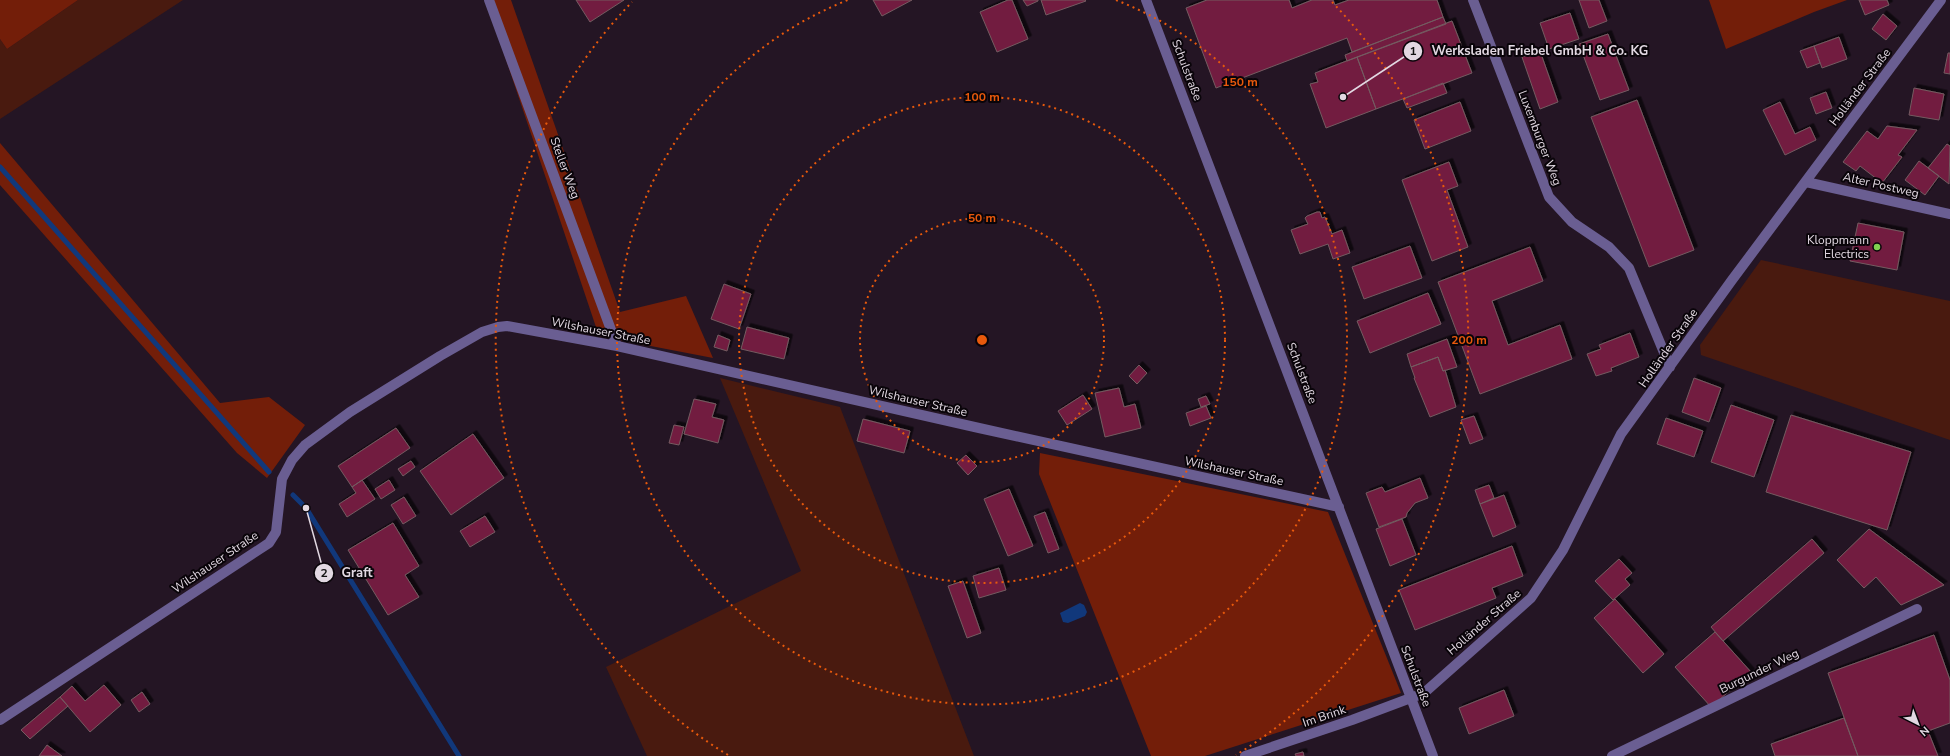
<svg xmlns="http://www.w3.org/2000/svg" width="1950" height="756" font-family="'Nunito Sans',sans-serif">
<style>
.green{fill:#491a0f}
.forest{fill:#731e09}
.water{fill:#11387b}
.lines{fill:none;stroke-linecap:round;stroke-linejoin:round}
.stream{stroke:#11387b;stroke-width:5}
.building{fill:#721d3f;stroke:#745b61;filter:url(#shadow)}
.minor{stroke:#6a5e92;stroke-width:10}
.ring{fill:none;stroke:#e8590c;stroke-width:2;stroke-dasharray:2 4}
.poi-dot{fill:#81d050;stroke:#090409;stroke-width:1.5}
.labels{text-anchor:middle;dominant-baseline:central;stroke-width:4;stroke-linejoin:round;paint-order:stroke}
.street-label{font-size:12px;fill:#e2d8e2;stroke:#090409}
.poi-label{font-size:12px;fill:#e2d8e2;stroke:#090409;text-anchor:end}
.centre{fill:#e8590c;stroke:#090409;stroke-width:2}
.ring-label{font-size:12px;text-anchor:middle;font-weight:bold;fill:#e8590c;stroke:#090409;stroke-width:4;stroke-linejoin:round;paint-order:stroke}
.leader{fill:none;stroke:#e2d8e2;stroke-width:1.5}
.callout-dot{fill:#e2d8e2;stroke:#090409;stroke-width:1.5}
.mark-label{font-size:12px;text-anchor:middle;font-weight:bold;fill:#111}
.callout-label{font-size:13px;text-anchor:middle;font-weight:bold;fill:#e2d8e2;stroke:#090409;stroke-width:4;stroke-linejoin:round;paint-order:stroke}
</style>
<defs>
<filter id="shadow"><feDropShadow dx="3.5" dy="-3.5" stdDeviation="0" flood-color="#0009"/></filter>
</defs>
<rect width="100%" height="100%" fill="#241524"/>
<path class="green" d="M78,0h105l-183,119v-80l7,10z
M1761,260l189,41v139l-249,-85 -1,-10z
M720,378l120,29 134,349h-327l-41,-89 195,-96z"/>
<path class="forest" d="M0,0h78l-71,49 -7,-10z
M486,0h25l109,312 66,-16 27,62 -114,-22z
M1709,0h138l-33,12 -88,37z
M0,143l220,260 49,-6 36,28 -38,53 -30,-25 -237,-268z
M1040,453l288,59 73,181 -196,63h-54l-112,-282z"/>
<path class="water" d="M1080,603l4,2 3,7 -2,4 -17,7 -5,-1 -3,-9z"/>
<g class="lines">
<path class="stream" d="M0,167l269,305
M293,495l13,13 153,248"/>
</g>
<path class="building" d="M576,0h48l-34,22z
M873,0h39l-30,16z
M1008,0h4l16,39 -31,13 -17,-40z
M1023,0h15v1l-11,5z
M1041,0h44l1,1 -40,14z
M1207,0h82l3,8 20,-8h21l2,5 14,-5h88l6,17 -91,35 -5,-14 -131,50 -30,-80z
M1579,0h20l8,21 -18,7z
M1859,0h28l2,5 -24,10z
M1570,13l9,26 -30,10 -9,-26z
M1883,14l14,12 -11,14 -14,-11z
M1443,17l3,7 -99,37 -2,-6z
M1452,21l20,52 -96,36 -19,-52z
M1608,34l21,56 -29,10 -21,-56z
M1839,37l8,22 -25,9 -8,-22z
M1814,46l6,17 -13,5 -7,-17z
M1540,51l18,51 -18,7 -18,-52z
M1948,53h2v21l-6,-1z
M1357,57l19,52 -50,19 -16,-44 8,-2 -3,-9z
M1443,83l4,10 -40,15 -4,-9z
M1914,88l30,6 -5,26 -30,-5z
M1826,92l6,16 -16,6 -6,-16z
M1637,100l57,150 -45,17 -58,-150z
M1460,102l11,29 -46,18 -11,-29z
M1780,102l15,32 15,-7 6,13 -31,15 -22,-45z
M1887,126l30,4 -19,25 4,2 -20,26 -22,-17 -4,5 -13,-9 24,-31 11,8z
M1947,144l3,2 -1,38 -21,-16z
M1919,161l20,15 -14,19 -20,-15z
M1449,162l9,24 -11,4 21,57 -36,14 -30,-81z
M1317,212h3l2,6 3,-1 7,17 10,-4 8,23 -17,6 -5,-15 -28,10 -9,-24 17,-6 -3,-6 2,-2z
M1858,223l46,9 -7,38 -47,-9z
M1410,246l12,32 -58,21 -12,-32z
M1530,247l13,34 -51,20 16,44 52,-20 12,34 -92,35 -42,-112z
M724,284l27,10 -12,35 -28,-10z
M1428,293l13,31 -71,29 -13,-32z
M747,327l42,11 -5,21 -43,-10z
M1630,333l9,24 -28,11 1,3 -16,5 -9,-22 14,-5 -2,-4z
M718,335l12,5 -3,11 -13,-4z
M1447,339l10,28 -14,4 -5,-14 -27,10 -4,-13z
M1438,357l5,14 2,-1 11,37 -26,10 -16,-39h1l-4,-11z
M1139,365l8,8 -10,11 -8,-8z
M1694,378l27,10 -12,34 -27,-10z
M1119,388l5,19 11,-3 6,24 -36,9 -10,-44z
M1083,395l9,14 -25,16 -9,-14z
M1206,396l4,8 -9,3 -3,-8z
M694,399l22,5 -4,13 12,3 -6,23 -34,-9z
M1731,405l43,15 -20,57 -43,-15z
M1206,406l5,12 -21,8 -4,-13z
M1791,415l120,37 -24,78 -121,-38z
M1474,416l9,23 -13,5 -9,-24z
M1666,418l37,13 -9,26 -37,-13z
M863,419l47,12 -6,22 -47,-12z
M674,425l10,2 -5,18 -10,-2z
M396,428l14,20 -58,39 -14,-21z
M473,434l31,44 -53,37 -31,-44z
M966,455l11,11 -9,9 -11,-12z
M411,461l4,6 -12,9 -5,-7z
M1420,478l8,20 -13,5 -8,10 -1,4 -27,10 -13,-34 16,-6 3,5z
M362,480l13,19 -28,18 -8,-13 17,-11 -4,-6z
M389,480l6,10 -14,9 -6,-10z
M1489,485l5,13 -14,6 -5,-14z
M1009,489l24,57 -25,10 -24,-57z
M1504,495l12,32 -23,10 -13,-33z
M404,497l12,19 -13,8 -12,-19z
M1045,512l14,37 -11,4 -14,-37z
M485,516l10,16 -25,15 -10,-16z
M1402,519l14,36 -26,11 -14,-37z
M393,523l26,43 -14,9 14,22 -31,18 -40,-65z
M1869,529l75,56 -43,20 -25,-28 -12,11 -27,-28z
M1812,539l12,14 -101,88 -12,-14z
M1512,546l11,30 -31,12 4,10 -81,32 -16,-40z
M1619,559l13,14 -7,6 5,6 -17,15 -18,-19z
M999,568l7,22 -27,8 -6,-22z
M963,581l18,52 -14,5 -19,-52z
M1615,599l49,55 -21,19 -49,-55z
M1715,632l36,40 -40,35 -36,-40z
M1934,635l16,45v43l-22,8 10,25h-80l-30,-83z
M104,685l17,20 -31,27 -30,-35 12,-11 13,15z
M1504,690l10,26 -45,18 -10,-26z
M142,692l8,12 -11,8 -8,-12z
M60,697l8,9 -38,33 -9,-9z
M1844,718l14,38h-83l-4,-12z
M47,745l15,11h-23z
M1303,752l1,4h-8l-1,-2z"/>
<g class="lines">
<path class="minor" d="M489,0l128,346
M1146,0l287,756
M1473,0l76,197 23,25 37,25 20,21 41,99
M1806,182l144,32
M0,720l269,-177 7,-11 6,-53 10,-19 13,-15 45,-33 90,-56 42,-24 16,-5 9,-1 110,20 362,82 360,79
M1245,756l107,-36 72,-27 107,-95 32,-48 58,-116 111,-154 209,-280
M1612,756l305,-147"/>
</g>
<g class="ring">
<circle cx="982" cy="340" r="122"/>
<circle cx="982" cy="340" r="243"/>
<path d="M1116 0A365 365 0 1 1 848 0"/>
<path d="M728 755A487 487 0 0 1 632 2M1332 2A487 487 0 0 1 1236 755"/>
</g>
<circle class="poi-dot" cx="1877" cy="247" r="4"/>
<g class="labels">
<g class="street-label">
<text transform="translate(1187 70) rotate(69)">Schulstraße</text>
<text transform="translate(1860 87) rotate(-53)">Holländer Straße</text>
<text transform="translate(1540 138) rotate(69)">Luxemburger Weg</text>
<text transform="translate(565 168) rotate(70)">Steller Weg</text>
<text transform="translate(1881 185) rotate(13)">Alter Postweg</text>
<text transform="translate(601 331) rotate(11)">Wilshauser Straße</text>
<text transform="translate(1668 348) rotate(-55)">Holländer Straße</text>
<text transform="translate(1302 373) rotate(69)">Schulstraße</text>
<text transform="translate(918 401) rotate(13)">Wilshauser Straße</text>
<text transform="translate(1234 471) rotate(12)">Wilshauser Straße</text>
<text transform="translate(215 562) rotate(-34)">Wilshauser Straße</text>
<text transform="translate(1484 622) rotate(-41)">Holländer Straße</text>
<text transform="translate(1759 671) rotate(-26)">Burgunder Weg</text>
<text transform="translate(1416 676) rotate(69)">Schulstraße</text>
<text transform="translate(1324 716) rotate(-19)">Im Brink</text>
</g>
<g class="poi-label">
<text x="1869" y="240">Kloppmann<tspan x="1869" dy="14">Electrics</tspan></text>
</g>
</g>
<circle cx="982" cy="340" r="6" class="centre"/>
<g class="ring-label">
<text x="1240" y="86">150 m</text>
<text x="982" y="101">100 m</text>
<text x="982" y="222">50 m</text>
<text x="1469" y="344">200 m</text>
</g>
<path class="leader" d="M1343 97L1413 51M306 508L324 573"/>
<g class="callout-dot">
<circle cx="1343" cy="97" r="4"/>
<circle cx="306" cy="508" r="4"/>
<circle cx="1413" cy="51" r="10"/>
<circle cx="324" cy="573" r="10"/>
</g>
<g class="mark-label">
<text x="1413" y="55">1</text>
<text x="324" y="577">2</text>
</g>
<g class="callout-label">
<text x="1540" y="55">Werksladen Friebel GmbH &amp; Co. KG</text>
<text x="357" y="577">Graft</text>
</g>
<g transform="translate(1918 724) rotate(138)" stroke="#090409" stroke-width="3" paint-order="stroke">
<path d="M0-3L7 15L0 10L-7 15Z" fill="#e2d8e2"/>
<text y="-6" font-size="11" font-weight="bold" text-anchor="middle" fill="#e2d8e2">N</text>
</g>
</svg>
